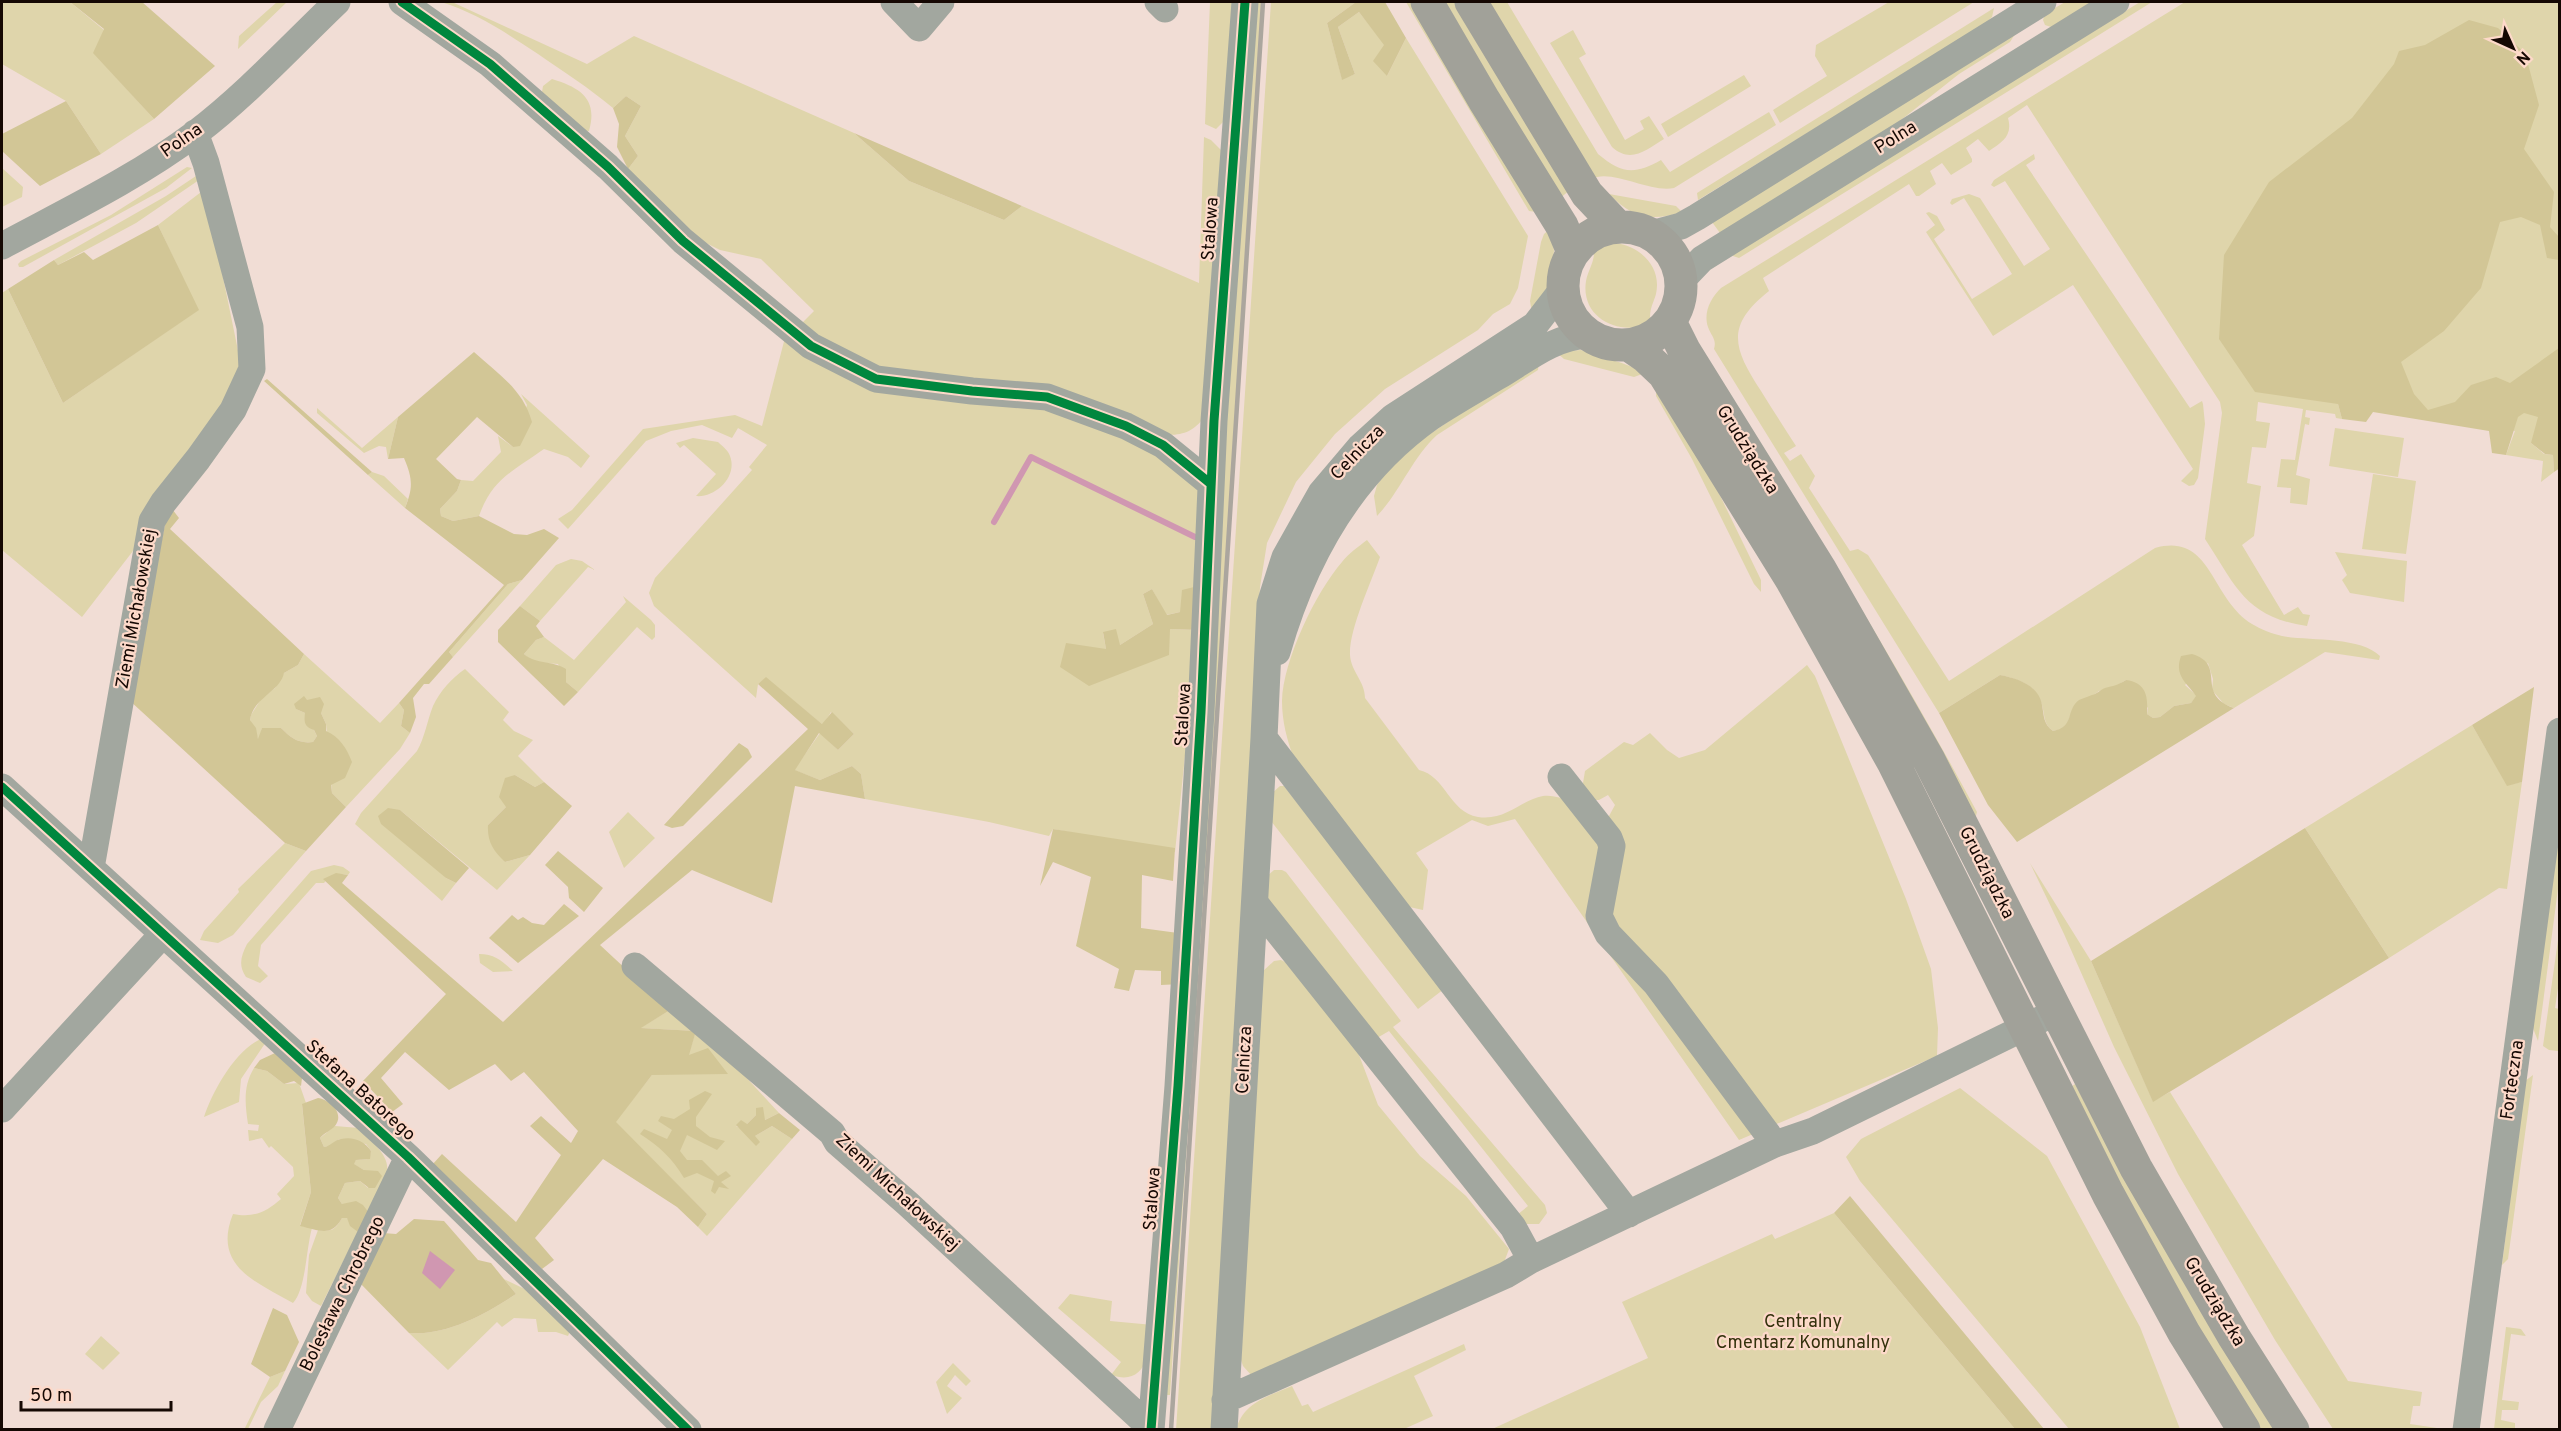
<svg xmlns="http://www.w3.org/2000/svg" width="2561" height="1431" font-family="Overpass,sans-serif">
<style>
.green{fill:#dfd5ab}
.forest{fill:#d2c696}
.water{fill:#d097b1}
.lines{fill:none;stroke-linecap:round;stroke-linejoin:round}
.stream{stroke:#d097b1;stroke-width:6}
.minor{stroke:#a2a79f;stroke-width:27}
.major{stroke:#a1a199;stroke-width:33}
.rail{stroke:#aba69e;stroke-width:4.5}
.cycleway-casing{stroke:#fdd9c9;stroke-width:13}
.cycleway{stroke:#00873e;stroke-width:9}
.labels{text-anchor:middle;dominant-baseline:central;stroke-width:4.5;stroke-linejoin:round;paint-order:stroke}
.street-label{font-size:18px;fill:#150803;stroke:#fdd9c9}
.park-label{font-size:18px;fill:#33310c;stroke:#fdd9c9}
</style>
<rect width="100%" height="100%" fill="#f1ddd5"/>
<path class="green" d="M2,2h68l34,28 -10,23 60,66 -53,35 -35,-53 -64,-37z
M277,2h10l-49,47 1,-13z
M441,2h11l135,62 47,-28 220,97 55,48 95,39 18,-14 177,77 5,-146 7,3 10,10 -18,269c-11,13 -20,16 -37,16l-293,-63 -73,-47 14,-14 -53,-52 -41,-9 -24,-12 -68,-69 10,-13 -13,-20 16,-30 -15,-10 -13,12c-24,-20 -49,-36 -75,-54 -30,-20 -61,-41 -97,-52z
M1210,2h29l-10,114 -13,13 -11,-5z
M1252,2h12l-94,1393h-10z
M1271,2h85l-29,21 15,56 13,-5 -17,-47 21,-15 26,33 2,31 19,-38 122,198 -10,52 -8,16 -17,10 -15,16 -93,59 -50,45 -39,48 -29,61 -7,44 -47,842 -37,1z
M1406,2h11l120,210 -8,-1z
M1440,2h16l114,188 -11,9z
M1485,2h22l91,152c24,20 36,21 63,6l9,12 99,-60 7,13 -102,63c-25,5 -62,-20 -83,-9z
M1889,2h85l-194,121 -7,-13 54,-34 -12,-20 1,-11z
M2065,2h29l-43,25 -6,-2 -2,-5 2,-6z
M2140,2h12l-413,256 -6,-2 -1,-2z
M2185,2h374v436l-28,5 13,11 9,1 1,17 -13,10 2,-21 -37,-6 9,-24 -177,-27 4,15 -6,-1 -1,-4 -29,-4 -1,7 5,1 -1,7 -4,-1 -9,51 14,4 -3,26 -17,-2 1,-15 -14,-1 4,-28 14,1 8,-51 -45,-7 -2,19 14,2 -4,25 -14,-1 -5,36 14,3 -7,50 -12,9 42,70 14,-8 5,7 7,1 -3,11c-62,-9 -71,-40 -102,-87l17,-126 -2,-11 -193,-297 -19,13c5,18 -6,24 -19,33l-11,-12 -12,9 6,11v3l-21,13 -9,-12 -12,8 6,13 -17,12h-3l-7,-12 -146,94 6,13c-44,35 -36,57 -8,100 11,18 23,36 35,55l-12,7 6,8 11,-7 14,22 -6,12 41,63 8,-2 10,6 81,126 206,-133c57,-16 55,50 97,76 8,5 21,10 30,12 27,5 78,0 98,20l-1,4 -54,-8 -91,56 -10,-4 -12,-14 1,-11 -5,-16 -23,22 12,11 -6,7 -17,3 -14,11 -7,1 -6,-4 1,-6 -22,-28 -12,7 -15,4 -27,20 -5,13 -5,5 -9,2c-10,-7 -8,-16 -11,-26 -5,-20 -24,-26 -42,-30l-61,38 -225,-364c3,-10 -3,-13 -6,-22 -5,-15 3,-29 13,-39z
M1994,8l-2,9 -7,7 -287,176 -1,-7z
M1573,30l13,24 -7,4 46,82 19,-11 -4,-8 9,-5 15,23c-18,11 -33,25 -52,8l-62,-104z
M2017,31l-7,11 -51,32 -68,54 -171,105 -8,-11z
M1744,75l7,11 -83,51 -7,-13z
M552,79c29,9 46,20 37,52l-8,1 -39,-40 1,-6z
M2034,154l1,5 -9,6 164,243 12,-7 1,3 2,20 -7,54 -4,7 -5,1 -8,-5 12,-12 -120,-184 -80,51 -67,-104 9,-7 -9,-12 3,-1 8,4 8,14 -11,9 38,60 40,-25 -48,-76 -12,7 -2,-2 2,-4 17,-5 11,4 44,68 26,-17 -45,-68 -11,6 -3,-2 3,-5z
M187,167l5,1 -26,20 -143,79h-4l-1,-3 3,-3 90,-46z
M2,168l21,19 -1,10 -20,10z
M196,176l3,4 -63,43 -78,42 -4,-5 112,-64z
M205,189l38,186 -100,163 -61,79 -80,-67v-257l6,-4 55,114 135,-93 -40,-85z
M1609,194l67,12 6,6c-31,10 -50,6 -73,-18z
M1551,228l3,23 -6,44 -16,18 -2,-12 11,-59 3,-8z
M1616,243c25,4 46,24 40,51 -3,10 -8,18 -5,29 -30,14 -71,-4 -65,-42 2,-11 9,-19 8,-32z
M787,330l87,52 177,22 111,46 39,42 1,93 -22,27 -14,3 -14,-26 -9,5 10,30 -33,21 -17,-12 3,16 -46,18 110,-38 28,1 -23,222 -122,-23 -4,7 -60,-14 -124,-23 -4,-25 -9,-8 -32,14 -26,-10 26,-37 18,17 16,-16 -23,-22 -8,13 -57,-47 -8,6 -2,14 -102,-92 -5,-13 6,-15 97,-108 -3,-3 18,-22 -29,-17 -6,10 -30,-13 -31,6 -25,10 -78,88 -10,-10 14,-9 71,-81 92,-14 27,11z
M1581,350c22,8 44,12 64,23l-11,4 -70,-18 -8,-7z
M1709,360c92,149 185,298 268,452l-3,11z
M1539,361l-1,9 -101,65c-25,23 -37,57 -60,81l-3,-20 3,-11 23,-31z
M1656,391l39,53 66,136v12l-7,-8 -62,-125 -36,-63z
M521,394l69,62 -9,12 -13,-11 -24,-8c-31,22 -52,30 -65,67l-26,5 -12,-5 -1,-7 17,-18 4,-11 12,1 28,-29 -3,-16 15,11 14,-42z
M317,408l45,40 36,-31 -10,42 -2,-12 -7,-1 -15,7 -47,-40z
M2335,428l69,10 -6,39 -69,-11z
M693,438l25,4c4,4 10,8 12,14 8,21 -15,42 -34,40l20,-22 -32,-29 -4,3 -4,-5z
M372,472l12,4 24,23 -3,9 -37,-33z
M2373,474l43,7 -10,73 -44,-5z
M1367,540l13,17c-9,26 -31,72 -30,98 1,17 15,26 15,43l54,72c27,6 30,42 59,47 28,4 41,-16 65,-21 16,-3 50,14 66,20l6,-11 -7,-10 -9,5h-8l-9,-11 3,-18 39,-29 9,3 17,-12 17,17 12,8 26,-8 102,-85 8,11 91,223 25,70 7,59 -1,28 -198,84 -224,-321 -27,7 -16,-6 -56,33 12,17 -5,40 -18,-4 -111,-147c-7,-19 -12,-38 -12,-58 1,-41 34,-109 60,-139 7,-9 16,-15 25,-22z
M2335,552l72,9 -3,41 -54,-9 -8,-13 5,-5z
M571,559l11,2 13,9 -7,-3 -48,54 -20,-15 36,-41z
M522,580l-69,77 -4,-5 59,-68z
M623,596l28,24 4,5v12l-3,3 -15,-13 -59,65 -12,-10 -8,-18 -25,-2 -9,-8 12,-14 8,-3 30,23 52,-58z
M304,654l76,69 19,-20 5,7 -3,16 9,7 -10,16 -54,58 -14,-14 -6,-69 -5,-11 -25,-4 9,4 12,23 -4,6c-14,2 -22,-4 -32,-14h-19l-3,13 -9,-21 1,-5 10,-16 14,-11 9,-15 14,-8z
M465,669l44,43 -6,8 11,11 19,9 -15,16 26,26 -9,5 -20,-12 -9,32 -18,18 17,37 25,-7 -33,35 -97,-80 46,68 10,5 -14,18 -87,-77 6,-11 56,-62c8,-14 10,-30 16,-45 7,-15 19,-28 32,-37z
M2472,725l35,60 15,-3 -15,107 -8,-1 -110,70 -84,-130z
M1280,786h4l160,203 -26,20 -147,-188 -1,-26z
M628,812l27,26 -31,30 -15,-36z
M2559,822v59l-21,160 -7,-18z
M285,843l21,8 -73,84 -15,8 -18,-3 4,-9 35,-39 -1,-3z
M2030,863l61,98 62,140 17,-9 178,289 74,11 -2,14h-7l-3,18 27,4v1h-104l-58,-89 -97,-166 -64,-127 -50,-113z
M334,865l9,2 7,5 -2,3c-12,-2 -16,-2 -24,8h-8l-55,62 -3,21 10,10 -8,7 -14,-6c-8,-12 -5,-21 1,-33l64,-73z
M1274,870h8l4,2 115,149 -8,6 152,178 2,8 -8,11h-13l-9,-9 11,-9 -139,-175 -12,7 -107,-135 -3,-6 -1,-20z
M2559,933l1,42 -5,33 4,1 -1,42 -9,-1 -6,-4z
M479,954c16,0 23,7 34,17l-20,1 -13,-9z
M1281,960l4,2 71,85 22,58 42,51 46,40 43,53 -6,16 -251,111 -9,-10 -2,-6 21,-388 12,-11z
M670,1010l27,14 82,89 -14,7 -9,-12v7l-9,9 -11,2 19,10 17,-10 20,13 -85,97 -9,-9 9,-13 -92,-92 37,-47 36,-19 8,-25 -56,-3z
M270,1036l-29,43 -2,23 -35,15c9,-27 35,-75 66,-81z
M254,1068l13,3 17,13 15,-1 7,20 -4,2 9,87 -11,33 12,3c-6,21 -6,61 -19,75 -37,-21 -81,-37 -60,-89 21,4 33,-2 48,-15l-4,-5 17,-18 -1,-9 -22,-21 -2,2 -7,-10 -13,3 -1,-11 10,1 1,-6 -11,-1c-3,-20 -5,-38 6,-56z
M2533,1075l-25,184 -6,6 23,-184z
M2075,1084c62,118 126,235 201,345h-18l-63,-104 -110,-204 -14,-34z
M1960,1088l87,68 93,171 40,102h-111l-209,-248 -14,-24 15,-18z
M335,1126l24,2c39,38 33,38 10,85l-27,-9 -4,-6 7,-15 15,-2 8,7 -4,-18 -11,-6 3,-4 13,-1 2,-8 -5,-7 -27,-5 -9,7 -6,1 -4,-9z
M1834,1213l181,216 -525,1 158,-72 -26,-56 150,-68 3,5z
M342,1218h5l11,14 -37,74 -9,-5 -6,-8 3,-38 9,-25c14,2 17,0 24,-12z
M504,1279l27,13 40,37 -3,7 -12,-4h-18l-2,-13 -22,-1 -12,9 -5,-5 -49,48 -39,-37c37,3 77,-19 107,-39z
M1070,1294l42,7 -2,20 43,4c-3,26 -6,62 -42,50l10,-13 -63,-54z
M2506,1327l15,2 5,7 -15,-2 -9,66 17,2 -1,8h-16l-1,10 14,3v6h-21z
M101,1336l19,17 -17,17 -18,-16z
M1464,1344l2,6 -52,26 19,40 -29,13 -168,1c7,-28 33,-34 56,-44l10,20 6,-2 5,8z
M953,1363l18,18 -5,5 -11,-11 -8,11 15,12 -15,16 -11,-32z
M285,1371l-7,15 -17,16 -13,27 -4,1 26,-53z"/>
<path class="forest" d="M70,2h72l73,64 -61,53 -61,-66 11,-24z
M1356,2h29l21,36 -19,38 -14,-15 11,-16 -25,-33 -21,15 17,47 -13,6 -15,-57z
M2469,20l29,8 27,25 14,52 -15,44 30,43 -4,35 9,10v23l-12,-2 -7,-33 -19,-8 -21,5 -19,66 -37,43 -43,31 13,32 14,16 27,-8 16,-17 25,-8 14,6 49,-35 1,120 -6,4 -1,-17 -8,-1 -14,-11 7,-26 -14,-4 -6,4 -12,38 -14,-2 -3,-22 -116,-19 -7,10 -24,-3 -4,-15 -83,-12 -36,-53 5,-84 45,-73 83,-64 42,-54 5,-13 26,-6z
M626,96l15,10 -16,30 13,20 -10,13 -11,-22 2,-23 -6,-16z
M66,101l35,53 -61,32 -38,-35v-17z
M854,133l168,73 -18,14 -95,-39z
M158,225l41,85 -136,93 -55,-114 46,-29 4,5 26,-13 9,8z
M474,352c24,22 49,37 58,70l-12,24 -7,1 -36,-30 -41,42 21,20 4,1 -4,11 -17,18 1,7 12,5 26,-5 35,18 13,1 17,-6 15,9 -37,42 -14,4 -59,68 4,5 -24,27h-5l-11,14 3,19 -6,16 -9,-7 3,-16 -5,-7 105,-118 -99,-77c8,-20 8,-29 -1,-50l-16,1 10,-42z
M267,379l105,93 -4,3 -104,-94z
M169,505l10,13 -9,11 134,125 -6,11 -14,8c-4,19 -31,25 -34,47l6,8 2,11 4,-11h19c10,10 18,16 32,14l4,-6 -3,-6c-10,-3 -10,-8 -9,-17l-9,-4 -2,-5 10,-8 3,4 13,-3 4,7 -3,9 5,11v7c14,6 21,18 26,31l-7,16 -14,7 1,8 14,14 -40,44 -21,-8 -156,-143z
M1202,585l-4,45 -28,-1 -1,26 -80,31 -29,-19 6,-24 40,6 -3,-17 13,-3 4,16 33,-21 -10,-30 9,-5 15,26 13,-3 2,-22z
M520,606l20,15 -4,5 8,11 -8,3 -12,14c13,11 28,6 42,15v13l12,10 -14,14 -66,-64v-12z
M2192,654c36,11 2,40 42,54l-217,134 -29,-37 -49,-92 61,-38c16,3 39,10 42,30 2,10 1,19 11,26 22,-4 12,-20 26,-31 4,-2 9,-3 13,-5 5,-1 8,-5 13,-7 8,-2 13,-3 21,-8 21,3 22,17 21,34l6,4 7,-1 14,-11 17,-3 5,-7c-10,-14 -22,-20 -15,-40z
M766,677l56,47 10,-12 22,22 -16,16 -19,-17 -24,37 25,10 32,-14 9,8 4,25 -70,-13 -23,117 -80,-33 -92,75 70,65 -29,18 55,3 -7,24 19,-7 20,26 -76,1 -36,47 91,92 -9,13 -21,-20 -74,-48 -68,79 19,22 -12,9 -110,-104 10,-11 74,68 45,-67 -31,-29 11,-10 30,27 7,-12 -54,-59 -13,9 -16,-17 -46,26 -44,-38 -24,26 22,26 -11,8 -29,-31 83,-87 -123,-115 13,-6 12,2 -6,8 161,139 305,-293 -50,-45z
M2534,687l-12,95 -15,4 -35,-61z
M739,743l9,6 4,8 -69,69 -11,2 -8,-3z
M515,775l20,12 9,-5 28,24 -42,49 -25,7c-12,-11 -18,-21 -17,-37l18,-18 -7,-10 6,-19z
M388,808l12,2 69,58 -13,15 -10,-5 -65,-54 -3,-8z
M2305,828l84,130 -236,144 -62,-141z
M1053,829l122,19 -2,33 -31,-6 -1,53 37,5 3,51 -20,1v-14l-26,-1 -6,21 -15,-3 5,-19 -43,-23 15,-69 -38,-15 -13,24z
M558,851l45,37 -19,24 -15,-14 -1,-11 -23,-22z
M564,904l15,12 -61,47 -29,-25 23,-23 6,5 5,-3 9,6 12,2z
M275,1053l28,17 -2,16 -7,-5 -10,3 -17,-13 -13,-3 6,-8z
M705,1091l7,3 -16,23v9l14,11 15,4 -8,9 -30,-15 -7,16 7,9h15l16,16 8,-5 5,5 -10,6 8,7 -10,-2 -4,7 -4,-3 3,-10 -17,-8 -13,5c-12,-20 -24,-31 -44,-44l4,-5 23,10 5,-9 -14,-9 3,-5 13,3 16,-10 -1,-9z
M318,1098c12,2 27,15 17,28 -3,4 -11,7 -15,12l4,9c7,-1 10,-7 17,-8 12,-3 24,2 30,12l-1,8 -14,1 -2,4 10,6 14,1 4,5 -7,12h-6l-9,-7 -15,2 -7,15 4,6 14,-3 7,4 6,8 -11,19 -8,-6 -3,-8h-5c-11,20 -23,12 -42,8l11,-34 -9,-88z
M763,1107l2,13 14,-7 21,17 -8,9 -20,-13 -17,10 5,6 -4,4 -20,-21 5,-5 6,4 9,-9v-7z
M1850,1196l194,233h-29l-181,-216z
M414,1219l30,2 34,39 13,3 25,31c-30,20 -70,42 -107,39l-52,-53 26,-47 13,1z
M273,1308l14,7 12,27 -14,29 -15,6 -19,-13z"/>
<path class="water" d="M430,1251l25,19 -15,19 -18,-16z"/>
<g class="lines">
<path class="stream" d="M994,522l37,-65 164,80"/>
<path class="minor" d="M402,2l88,62 118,103 75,74 128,105 65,33 96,12 75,6 79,29 37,19 48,39
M894,2l25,26 22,-26
M1158,2l7,7
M1651,234l30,-8 16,-9 346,-215
M2,246c65,-35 134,-68 194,-113 51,-39 95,-87 141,-131
M1681,281l21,-22 414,-257
M1277,652c27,-94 73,-178 154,-235 21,-14 44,-27 66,-40 29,-17 56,-40 90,-42
M1264,738l365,476
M1561,777l48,61 3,8 -13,70 9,18 48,50 119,160
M2,787l406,370 280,273
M91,868l61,-347 11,-18 35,-44 35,-49 19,-41 -2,-42 -44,-164 -11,-30
M1255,903l258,324 18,33
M635,966l197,167 5,9 70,61 244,225
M2,1109l161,-175
M1225,1400l281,-125 25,-15 244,-116 38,-13 243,-119
M277,1430l131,-273
M1151,1430l27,-344 23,-374 13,-291 31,-419
M1224,1430l40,-692 6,-134 15,-47 36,-64 39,-46 33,-30 142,-92 27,-35
M2466,1430l94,-699"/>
<path class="major" d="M1427,2l57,98 78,126 11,26
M1471,2l116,192 31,33
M1563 286a59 59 0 1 1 118 0a59 59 0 1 1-118 0Z
M1670,322l14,28 136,219 109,191 207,408 98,169 59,93
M1630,346l16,11 18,17 127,205 102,183 215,432 76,139 60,97"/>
<path class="rail" d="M1171,1430l92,-1428"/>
<g class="cycleway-casing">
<path id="cycleway" d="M402,2l88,62 118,103 75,74 128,105 65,33 96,12 75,6 79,29 37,19 48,39
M2,787l406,370 280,273
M1151,1430l27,-344 23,-374 13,-291 31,-419"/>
</g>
<use href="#cycleway" class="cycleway"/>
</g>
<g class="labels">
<g class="street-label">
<text transform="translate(1896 138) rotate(-32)">Polna</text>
<text transform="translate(182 141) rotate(-35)">Polna</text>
<text transform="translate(1211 229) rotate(-86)">Stalowa</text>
<text transform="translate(1747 450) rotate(58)">Grudziądzka</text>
<text transform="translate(1358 453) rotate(-46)">Celnicza</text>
<text transform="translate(137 609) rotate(-80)">Ziemi Michałowskiej</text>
<text transform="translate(1184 715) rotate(-87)">Stalowa</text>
<text transform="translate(1986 873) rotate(63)">Grudziądzka</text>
<text transform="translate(1245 1060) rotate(-87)">Celnicza</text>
<text transform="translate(2513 1080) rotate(-82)">Forteczna</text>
<text transform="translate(360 1091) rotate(42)">Stefana Batorego</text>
<text transform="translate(897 1193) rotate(43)">Ziemi Michałowskiej</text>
<text transform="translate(1153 1199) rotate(-86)">Stalowa</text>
<text transform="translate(343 1294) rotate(-64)">Bolesława Chrobrego</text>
<text transform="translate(2214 1302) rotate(59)">Grudziądzka</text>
</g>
<g class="park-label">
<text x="1803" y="1322">Centralny<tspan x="1803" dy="21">Cmentarz Komunalny</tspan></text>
</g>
</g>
<rect width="2561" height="1431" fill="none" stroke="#150803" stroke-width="6"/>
<g transform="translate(2513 48) rotate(135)" stroke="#fdd9c9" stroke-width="4.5" paint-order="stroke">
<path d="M0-4.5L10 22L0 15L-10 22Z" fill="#150803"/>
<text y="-9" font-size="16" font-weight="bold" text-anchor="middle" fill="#150803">N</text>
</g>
<path d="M21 1401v9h150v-9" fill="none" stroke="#150803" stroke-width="3"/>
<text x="30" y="1401" font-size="18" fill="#150803" stroke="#fdd9c9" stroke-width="4.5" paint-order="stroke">50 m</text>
</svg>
